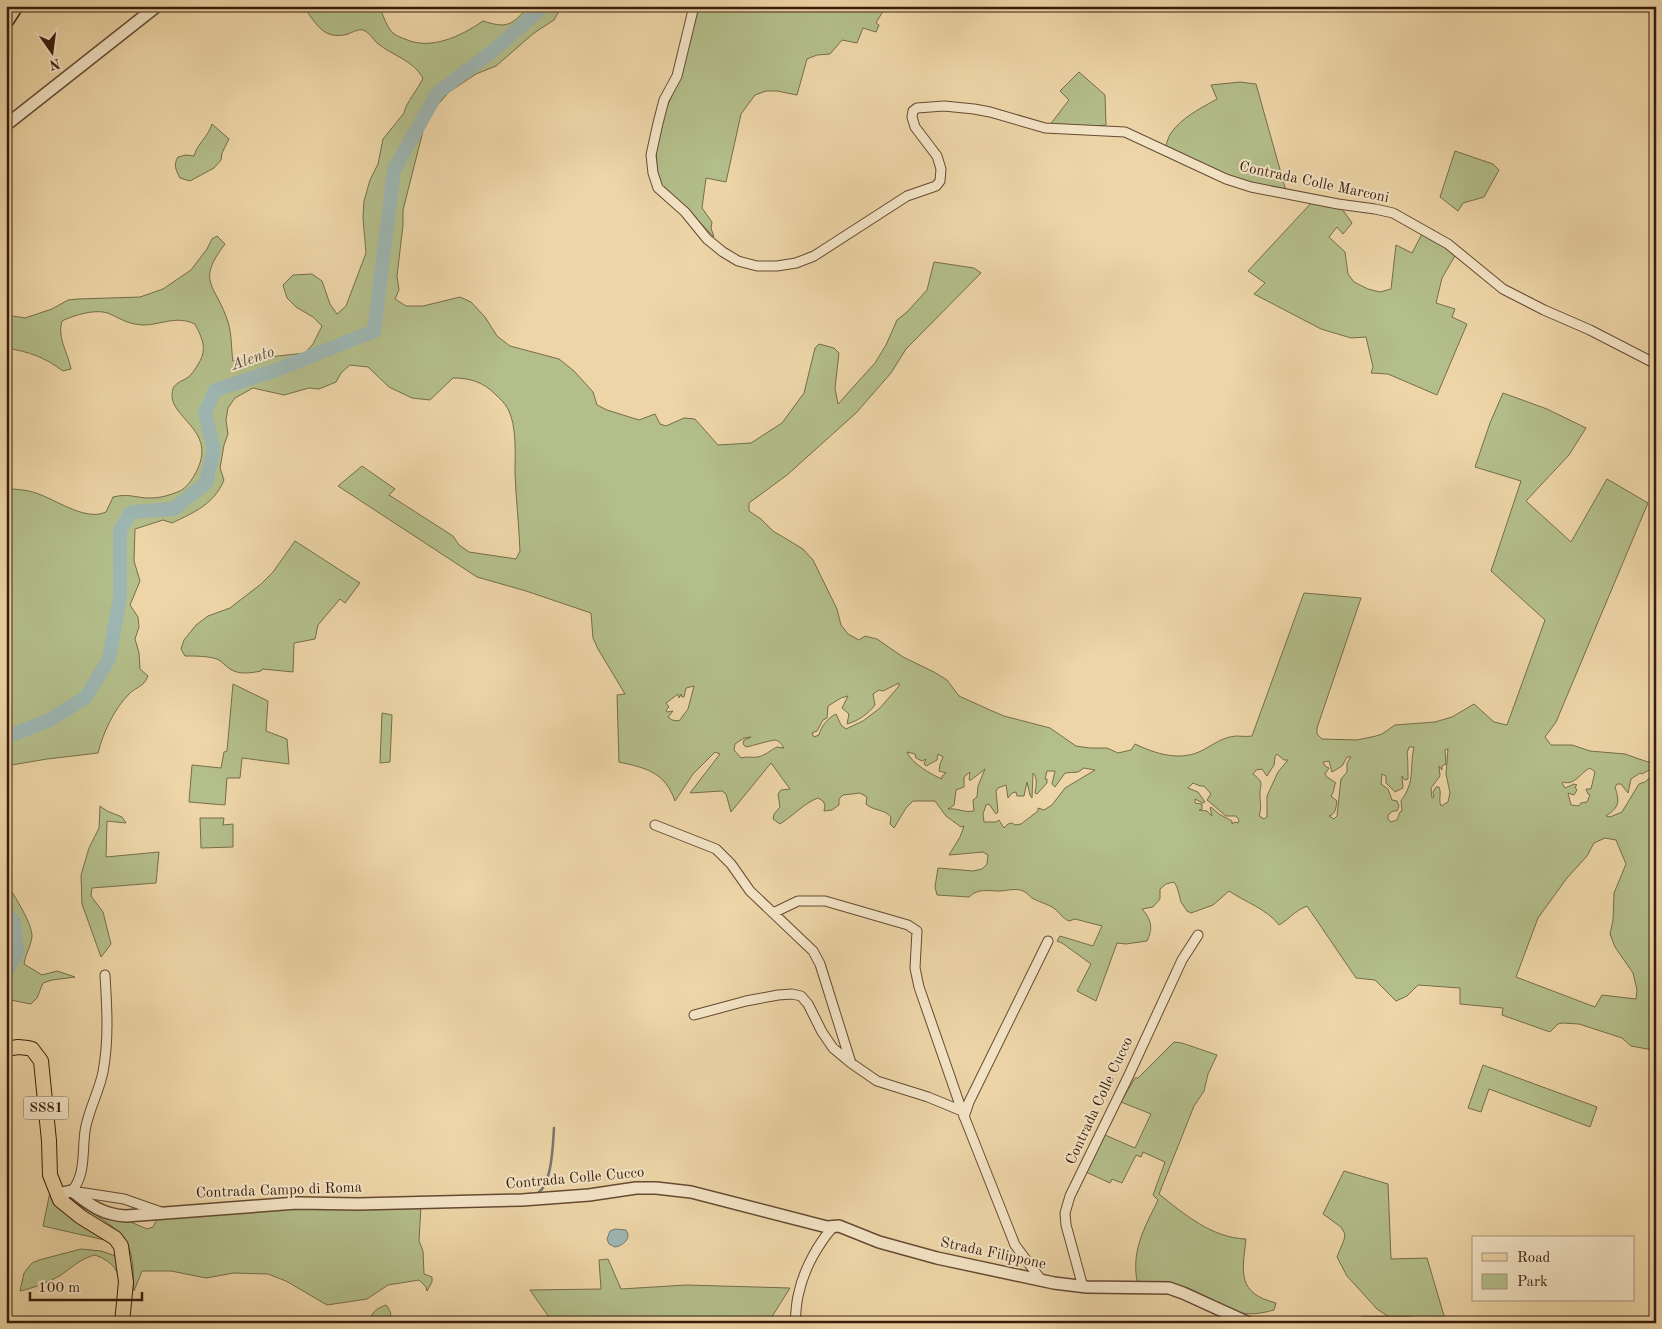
<svg xmlns="http://www.w3.org/2000/svg" width="1662" height="1329" font-family="'Old Standard TT',serif">
<style>
.green{fill:#b3be8a;stroke:#766d4a;fill-rule:evenodd}
.water{fill:#9db6b2;stroke:#75786f}
.lines{fill:none;stroke-linecap:round;stroke-linejoin:round}
.stream{stroke:#75786f;stroke-width:2.5}
.river{stroke:#9db6b2;stroke-width:14}
.minor-casing{stroke:#664a32;stroke-width:11}
.tertiary-casing{stroke:#664a32;stroke-width:14}
.primary-casing{stroke:#391c0b;stroke-width:16}
.trunk-casing{stroke:#391c0b;stroke-width:18}
.minor{stroke:#f3e4c6;stroke-width:9}
.tertiary{stroke:#f3e4c6;stroke-width:11}
.primary{stroke:#edd5a7;stroke-width:14}
.trunk{stroke:#edd5a7;stroke-width:15}
.labels{text-anchor:middle;dominant-baseline:central;stroke-width:4;stroke-linejoin:round;paint-order:stroke}
.shield{fill:#f3e4c6;stroke:#715843;stroke-width:1}
.shield-label{font-size:14px;font-weight:bold;fill:#391c0b}
.street-label{font-size:15px;fill:#391c0b;stroke:#f3e4c6}
.water-label{font-size:16px;font-style:italic;fill:#574a3d;stroke:#f3e4c6}
</style>
<rect width="100%" height="100%" fill="#edd5a7"/>
<filter id="stains"><feTurbulence type="fractalNoise" baseFrequency=".004" numOctaves="4"/><feColorMatrix values="0 0 0 0 .2 0 0 0 0 .09 0 0 0 0 .02 0 0 0 .5 -.17"/></filter>
<radialGradient id="worn" r=".72"><stop offset=".6" stop-color="#630" stop-opacity="0"/><stop offset="1" stop-color="#630" stop-opacity=".3"/></radialGradient>
<path class="green" d="M303,6h76c4,9 8,22 15,28 3,2 8,4 11,5 26,12 56,-3 78,-18 25,8 29,4 46,-15h33l-8,14 -20,13 -38,33 -20,8 -27,18 -17,19 -9,20 -20,79v15l-6,51 2,14 -4,9 11,7h17l37,-9 11,5 14,15 12,19 13,10 49,13 15,12 19,21 4,13 10,5 32,10 16,-6 5,10 6,2 18,-8 11,1 23,26 33,-2 31,-20 22,-30 11,-45 4,-4 15,4 5,5 -4,35 3,16 37,-41 11,-18 11,-25 10,-8 20,-22 7,-28 40,6 7,5 -75,76 -15,24 -35,40 -69,62 -38,28v8l12,8 12,12 30,18 10,11 24,49 4,16 7,9 11,6 6,-4 12,3 26,18 31,15 13,8 12,16 31,14 14,6 46,12 26,18 14,2h17l11,5 13,-3 4,-6c21,10 46,18 68,6 11,-6 20,-13 33,-14 5,0 10,1 16,0l52,-143 57,5 -44,130v6l5,5 35,1 19,-4 6,-2 13,-9 40,-3 17,-5 22,-13 20,18 13,3 38,-105 -54,-49 30,-90 -46,-14 15,-44 13,-30 44,16 39,19 -17,27 -43,46 45,41 36,-63 41,24 -92,219 -11,15 6,8h21l18,6 35,3 17,6 6,2 5,-2v-5h3v16l-7,-1 -7,4 -2,-1 -9,6 -3,14 -7,-9h-4l-2,3c5,16 4,20 -9,29l4,1 12,-5 17,-28 6,-2 11,-10v276l-3,2 -22,-4 -9,-8 -43,-14 -17,-1 -4,1 -8,8 -48,-17 1,-7 -43,-4v-16l-42,-3 -11,11 -11,5 -21,-21 -19,-2 -49,-72c-14,6 -16,12 -28,19 -12,-16 -34,-23 -50,-34l-16,14 -22,8 -4,-2 -6,-9 -4,-15 -3,-5 -8,2 -6,5v10l-7,8 -11,2c10,11 11,20 5,32l-21,3 -9,-1 -21,58 -19,-10 14,-27 -29,-21 -5,-2 3,-5 33,10 9,-20 -27,-7 -6,2c-7,-3 -8,-7 -14,-12 -6,-5 -14,-6 -21,-10 -4,-1 -5,-5 -9,-7 -8,-5 -18,-1 -26,-1 -11,0 -21,-3 -30,6l-32,-2 -2,-8 3,-19 35,3 9,-2 5,-5 1,-9 -5,-3 -34,3 11,-18 4,-11 -3,1 -15,-11 -11,-15h-22l-7,7 -12,20 -4,-4 1,-7c-6,-8 -18,-6 -25,-13l1,-7 -7,-4 -17,2 -4,4v6l-7,5 -8,1 1,-6 -2,-4 -5,-3c-14,5 -25,18 -38,26l-7,-5 1,-5 6,-7 -2,-13 3,-4 9,-1 -19,-26 -40,49 -5,-18 -4,-3 -32,2 30,-39 -5,-2 -22,22 -18,27c-10,-29 -29,-33 -56,-39l-2,-67 8,-1 -27,-45 -5,-11 -2,-25 -65,-22 -49,-14 -139,-91 24,-20 33,23 -6,6 64,41 6,9 10,7 47,7 4,-8c-1,-26 -4,-52 -5,-77 0,-20 2,-48 -7,-65 -3,-6 -9,-11 -13,-15 -12,-12 -25,-16 -42,-16l-23,22 -18,-2 -23,-11 -21,-20 -18,-2 -9,8 -5,9 -17,7 -10,-1 -25,7 -31,-7 -18,10 -7,10 -2,12 2,14 -4,11 -4,23 4,12c-10,24 -29,32 -52,43l-9,-3 -28,9 -1,32 6,20 -10,24 8,12 1,10 -4,12 4,14 1,16 8,7c-5,12 -11,10 -19,18 -15,15 -26,39 -31,59l-51,6 -41,7v-277c12,0 24,1 35,6 19,7 45,26 65,17l7,-15c16,-4 22,1 37,1 11,0 20,-3 30,-7 7,-4 11,-10 15,-17 26,-46 -31,-56 -22,-85 2,-6 9,-8 14,-11 5,-3 7,-8 10,-12 11,-16 6,-26 -2,-42 -19,-9 -34,1 -52,1 -15,-1 -20,-5 -33,-11 -12,-6 -36,1 -48,7 -5,17 6,32 9,48l-8,2c-19,-14 -33,-19 -57,-23v-33l19,3 27,-9 16,-9 10,-1 62,-2 23,-8 28,-19 16,-21 5,-10 5,-3 8,8c-30,39 -9,40 3,78 4,12 3,27 5,39l72,-8 8,-9 9,-18 -9,-9 -17,-10 -9,-9 -4,-13 10,-10 19,-1 10,7 8,23 7,10 9,-8 20,-53 -3,-35 1,-17 6,-21 8,-16 5,-25 21,-26c1,-9 15,-25 19,-35 -10,-18 -30,-22 -46,-35 -4,-4 -8,-11 -14,-13 -5,-1 -10,2 -15,4 -25,7 -32,-11 -45,-28zM899,683v3l-19,22 -17,13 -17,8 -5,-4 -5,-11c-8,4 -15,12 -17,21l-5,2 -2,-4 5,-2 6,-11 4,-2 1,-12 13,-8 7,-2 -6,12 7,6 -2,10c11,-3 21,-10 28,-19l-2,-11 6,-4 4,1c5,-3 11,-5 16,-8zM694,686l-6,23 -9,12 -7,-1 -4,-3 5,-6 -6,1 -1,-2 3,-3 -3,-4 12,-9 1,4 2,-4 1,3h2l2,-9zM751,737l-7,3 -1,4 3,3c6,-1 25,-7 29,-7 5,1 7,5 9,8l-7,-1c-6,3 -13,9 -19,10 -6,1 -11,-1 -17,1l-7,-8 1,-6 9,-6zM1409,747h5c-5,22 2,33 -13,54l1,10 -2,1 -3,8 -6,2 -3,-3v-4l5,-4h4l2,-5 -2,-5 -5,-1 -4,-11 -7,-5 1,-10 4,2v7l9,9 8,-4 -1,-12 3,4 3,-1c0,-5 0,-23 -1,-26zM1448,749l-2,25 4,19 -2,9 -7,4c-3,-7 1,-12 -2,-19h-3l-3,5 1,5 -2,1 -1,-10 9,-12 -1,-10 3,4v-4l4,-2 -1,-14zM907,752l8,2 1,4 6,3 4,-2 -2,5 2,2 11,-6 1,-6 5,3 -3,7 -1,7 7,2 -4,3v3c-10,-4 -31,-16 -35,-27zM1277,754l7,6h4l-10,12 -11,24v21l-3,2 -5,-3c3,-8 1,-13 1,-20 -1,-12 6,-12 -7,-22l3,-4 6,-1 5,7 7,-11 1,-8zM1347,757h4l-4,6v9l-6,7 -4,37 -3,3 -5,-3c7,-2 7,-9 8,-15l-6,-5c4,-5 2,-9 5,-13l-9,-6 -2,-3 4,-6 -4,-2 -2,-4 6,-1 3,11 10,-6zM1084,768l11,2 -30,18 -13,17 -8,5 -6,-2v3l-17,13 -6,1 -3,-2 -4,1 -4,4 -5,-8 -3,2h-12l-1,-8 3,-9 3,-1 7,10 2,-2 -2,-21 2,-3 8,-3 2,13 4,-5 4,-1 1,4h7l3,-14 3,13 2,3 1,-25c5,5 3,13 2,20l2,1 10,-11v-4h-2l2,-8h8l-3,13 3,3 10,-14 13,-1zM1590,768l5,4 -4,17h-5l2,5 2,1 -3,7 -6,1 -2,3 -8,-1 -3,-12 6,2 3,-5 -2,-3 2,-2 -3,-1 -9,4 -3,-5 1,-1c12,4 18,-10 27,-14zM985,769l-7,17 -1,11 -4,3 1,11c-11,2 -15,-3 -26,-2l6,-4 2,-15 8,-3v-10l6,-5 -1,8h2zM1193,783l7,3h4l7,8 -4,6 19,16h10l3,4 -1,3 -3,-1 -3,2v-3l-13,-7 -8,-7 -1,1 2,8 -5,-5 -8,-1 3,-1v-5l-7,-1v-4l8,4 2,-1 -7,-10 -10,-4zM1605,838l11,2 10,24 -12,29 -1,27 -3,14 5,13 18,26 4,17 -1,9 -34,-4 -7,12 -79,-30 22,-59 29,-40 20,-22 7,-13z
M700,6h186l-10,17 3,2 -3,7 -13,-4 -6,15 -15,-3 -12,14 -13,1 -10,4 -10,36 -20,-4h-11l-11,4 -14,19 -15,68 -20,-4 -4,30 10,14 -1,6 3,9 -27,-28 -24,-20 -6,-12v-11l-1,-17 9,-38 15,-33 18,-68z
M1079,72l26,23 1,30 -23,2 -34,-1 20,-26 -9,-9z
M1240,82l16,2 30,107 -40,-8 -18,-6 -63,-29c2,-5 3,-11 6,-15 10,-15 30,-25 46,-34l-6,-14z
M212,124l17,15 -7,14 -1,7 -7,8 -24,13 -10,-3c-4,-8 -7,-13 -2,-21l8,-2 8,1c3,-12 14,-19 18,-32z
M1455,151l38,13 6,6 -15,27 -21,6 -5,8 -18,-14z
M1313,201l27,5 12,17 -9,11 -6,-7 -8,10 16,15 3,22 6,8 14,7 12,3 11,-3 5,-44 16,8 11,-21 33,22 -14,24 -6,25 19,6 -3,8 15,7 -30,71 -49,-21 -17,-1 2,-6 -7,-30 -15,1 -30,-9 -67,-35 11,-11 -17,-12z
M295,541l65,42 -15,20 -5,-4 -22,26 -3,14 -21,4 -1,29 -31,-3 -1,2c-10,2 -22,4 -31,-2 -5,-3 -7,-7 -13,-10 -10,-3 -21,-3 -32,-3l-4,-7 3,-9 12,-15 12,-9 22,-8 31,-24 12,-12z
M233,684l35,17 -2,30 21,8 2,25 -47,-6 -2,20h-13l-2,27 -36,-3 3,-37 29,3 3,-16 3,-1z
M382,713l10,2 -2,47 -10,1z
M100,806l7,5 15,6 4,6 -19,-2 -1,36 53,-5 -3,31 -64,5 -1,8 12,16 8,32 -10,13 -19,-53 -1,-29 8,-27 10,-20z
M200,818h24l-1,7 10,-1v23l-32,1z
M6,882c7,12 27,42 26,55 -1,9 -7,18 -8,27l18,11 15,-4 18,6 -23,3 -9,3 -6,15 -6,6 -25,-5z
M1174,1042l8,1 35,12 -9,19 -4,17 -10,15 -35,88c25,20 53,44 87,45 -4,34 -9,54 30,64l-2,7c-33,9 -40,1 -69,-14 -5,-2 -11,-6 -17,-8 -17,-5 -34,-3 -50,-2 -8,-34 6,-57 20,-86l-5,-5 12,-33 -22,-10 -2,5 -5,-2 -14,28 -10,-4 -2,4 -24,-11 19,-37 30,13 16,-34 -30,-12 14,-24h3z
M1483,1065l114,42 -7,20 -101,-38 -8,23 -13,-4z
M1344,1171l44,13 3,75 36,-1 18,61h-49l-10,-4 -9,-6 -30,-33 -10,-19 7,-17 1,-6 -4,-7 -18,-13z
M50,1192h4c9,14 20,21 34,30 10,6 21,12 28,21 12,14 5,61 2,80 -5,-27 16,-54 -23,-68 -13,3 -23,12 -34,20 -12,7 -27,13 -41,16l4,-18 8,-10 7,-3 42,-11 20,2 21,7 -5,-11 -8,-6 -66,-15z
M73,1197l74,32 6,-2 5,-10 9,2 9,-4 44,-4 201,-6 -2,36 4,10 1,23 8,3v5l-5,9 -1,-4 -7,-7 -31,5 -21,14 -40,6 -41,-24 -18,-7 -34,-1 -28,5 -35,-7h-29l-8,20c-1,-13 0,-27 -4,-40 -6,-23 -36,-36 -55,-48l-3,-4z
M608,1259l13,30 65,-4 104,3 -22,35h-215l-23,-33 71,-1 -2,-29z
M386,1305c5,6 6,10 3,18h-19c0,-10 7,-15 16,-18z"/>
<path class="water" d="M615,1229l11,1c6,8 -3,16 -11,17l-6,-3 -2,-5 3,-8z"/>
<g class="lines">
<path class="stream" d="M539,1192c13,-10 14,-48 15,-64"/>
<path class="river" d="M6,737l44,-17 36,-23 23,-38 11,-62v-67l11,-18 43,-3 32,-26 8,-34 -9,-36 10,-23 59,-19 100,-40 20,-161 43,-77 57,-43 50,-44
M6,911l8,11 3,31 -11,21"/>
<g class="minor-casing">
<path id="minor" d="M694,6l-17,70 -13,24 -6,23 -7,32 2,18 5,15 27,24 22,27 16,13 15,9 19,5h20l19,-3 18,-7 93,-60 29,-10 4,-5 1,-12 -4,-13 -22,-29 -3,-10 1,-6 4,-3 27,-2 30,3 16,3 55,16 80,4 101,47 25,8 87,17 37,5 18,4 55,31 55,45 41,21 46,20 66,34
M655,825l61,24 15,15 19,27 63,60 7,13 31,99
M773,913l25,-12h27l83,24 9,6 -2,37 4,19 43,124 53,134 27,36
M694,1015l52,-14 32,-6 14,-1 9,2 7,8 14,28 11,16 18,15 26,18 51,16 34,14
M964,1117l5,-15 79,-161
M72,1191c14,-17 10,-39 13,-60 3,-20 14,-39 18,-59 6,-32 4,-64 2,-97
M72,1191l52,8 37,13
M1083,1287l-17,-62 -1,-12 5,-17 58,-119 54,-117 16,-25
M795,1323c1,-10 1,-21 4,-31 5,-23 19,-48 34,-65"/>
</g>
<g class="tertiary-casing">
<path id="tertiary" d="M6,125l151,-119
M57,1194l15,-3c18,14 31,24 54,25l171,-13 61,1 164,-4 67,-5 47,-7h20l35,4 136,35 12,-1 40,16 58,16 117,25 33,4 82,1 14,5 66,30
M1364,1323h45"/>
</g>
<g class="primary-casing">
<path id="primary" d="M6,1049l12,-2 10,1 4,1 9,12 8,80 1,34 10,25 21,17 34,21 6,8 5,36 -4,41"/>
</g>
<g class="trunk-casing">
<path id="trunk" d="M6,20l9,-14"/>
</g>
<use href="#minor" class="minor"/>
<use href="#tertiary" class="tertiary"/>
<use href="#primary" class="primary"/>
<use href="#trunk" class="trunk"/>
</g>
<g class="labels">
<rect class="shield" x="23.5" y="1096.5" width="45" height="23" rx="4"/>
<g class="shield-label">
<text x="46" y="1108">SS81</text>
</g>
<g class="street-label">
<text transform="translate(1314 183) rotate(12)">Contrada Colle Marconi</text>
<text transform="translate(1100 1101) rotate(-65)">Contrada Colle Cucco</text>
<text transform="translate(575 1179) rotate(-5)">Contrada Colle Cucco</text>
<text transform="translate(279 1191) rotate(-2)">Contrada Campo di Roma</text>
<text transform="translate(993 1254) rotate(12)">Strada Filippone</text>
</g>
<g class="water-label">
<text transform="translate(253 359) rotate(-19)">Alento</text>
</g>
</g>
<rect width="1662" height="1329" fill="none" stroke="#edd5a7" stroke-width="25"/>
<rect x="8" y="8" width="1647" height="1314" fill="none" stroke="#391c0b" stroke-width="2.5"/>
<rect x="12" y="12" width="1637" height="1304" fill="none" stroke="#391c0b"/>
<rect x="1472" y="1236" width="162" height="65" fill="#f3e4c6" stroke="#a9947b"/>
<rect x="1482" y="1253" width="25" height="8" fill="#edd5a7" stroke="#a9947b"/>
<text x="1517" y="1262" font-size="15" fill="#391c0b">Road</text>
<rect x="1482" y="1274" width="25" height="15" fill="#b3be8a" stroke="#a9947b"/>
<text x="1517" y="1286" font-size="15" fill="#391c0b">Park</text>
<g transform="translate(52 52) rotate(166)" stroke="#f3e4c6" stroke-width="4" paint-order="stroke">
<path d="M0-4L9 19L0 12L-9 19Z" fill="#391c0b"/>
<text y="-8" font-size="14" font-weight="bold" text-anchor="middle" fill="#391c0b">N</text>
</g>
<path d="M30 1292v8h112v-8" fill="none" stroke="#391c0b" stroke-width="2.5"/>
<text x="38" y="1292" font-size="15" fill="#391c0b" stroke="#f3e4c6" stroke-width="4" paint-order="stroke">100 m</text>
<rect width="100%" height="100%" filter="url(#stains)"/>
<rect width="100%" height="100%" fill="url(#worn)"/>
</svg>
